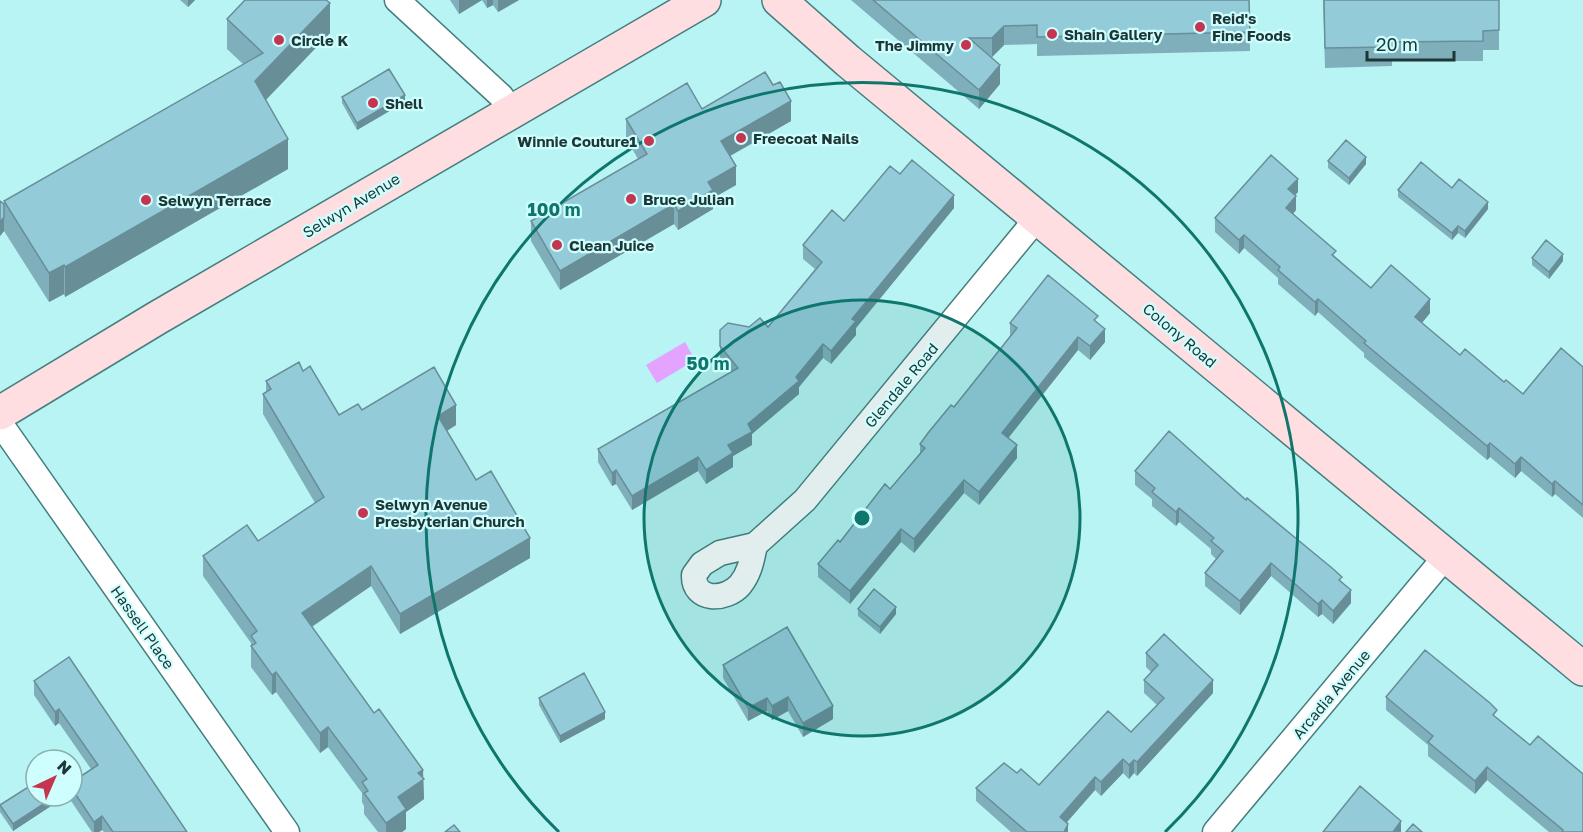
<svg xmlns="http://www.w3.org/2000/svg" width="1583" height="832" font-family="'Golos Text',sans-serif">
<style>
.water{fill:#e3a3fe}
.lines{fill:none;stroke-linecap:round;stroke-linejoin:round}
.street-casing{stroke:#457e7e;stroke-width:27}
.secondary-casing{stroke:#457e7e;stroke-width:36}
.street{stroke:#fff;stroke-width:24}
.secondary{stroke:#ffdee1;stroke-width:33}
.wall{fill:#7fafbb}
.shaded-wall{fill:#688e98}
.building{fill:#94cbd9;stroke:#688e98;stroke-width:1.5}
.ring{fill:none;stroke:#0f766e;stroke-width:3}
.poi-dot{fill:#c5354f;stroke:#cffefe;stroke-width:2}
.labels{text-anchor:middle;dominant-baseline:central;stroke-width:4.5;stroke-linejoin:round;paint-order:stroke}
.poi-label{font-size:15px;font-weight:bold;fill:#1e3636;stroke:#cffefe;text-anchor:start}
.street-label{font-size:15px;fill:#1e3636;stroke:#cffefe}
.centre{fill:#0f766e;stroke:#cffefe;stroke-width:3}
.ring-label{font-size:18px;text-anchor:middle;font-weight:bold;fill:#0f766e;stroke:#cffefe;stroke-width:4.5;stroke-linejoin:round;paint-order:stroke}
</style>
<rect width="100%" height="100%" fill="#b8f4f3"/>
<path class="water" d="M685,342l10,18 -38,23 -11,-18z"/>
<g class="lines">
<g class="street-casing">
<path id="street" d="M397,0l104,96 11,16
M0,423l287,409
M755,545c-3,14 -5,28 -15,40 -14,16 -47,17 -46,-10l8,-11 18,-11 35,-8 50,-45 233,-283
M1215,832l231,-276"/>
</g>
<g class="secondary-casing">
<path id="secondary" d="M779,0l69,61 735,608
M0,413l157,-95 547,-318"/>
</g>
<use href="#street" class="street"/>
<use href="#secondary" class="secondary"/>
</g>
<path class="wall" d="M180,0h15l-7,7z
M450,0h69l-21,12 -5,-7 -6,3 -5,-8 -23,14z
M851,0h398l1,51 -213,5v-12l-33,1 -12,12h-2l10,27 -21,25z
M1323,0h176v50h-16v11h-91v5l-67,2z
M227,19l103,14 -64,67 22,69 -223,128 -1,-3 -15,8 -45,-71 -4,5v-35l4,3v-3l239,-137 -16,-15z
M342,97l63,5 -48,28 -15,-27z
M702,109l89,12 -61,35 6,29 -23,13v11l-35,21 -4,-6 -114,66 -29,-49v-20l107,-62 -12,-21v-19z
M1328,161l38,3 -17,21 -21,-17z
M900,174l54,34 -98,120v7l-25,29 -8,-6 -24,29v7l-47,40v11l-19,11v11l-27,17 -8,-13 -66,39 -16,-26 -4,2 -14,-24v-13l133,-77 -11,-12v-30l29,-3h19l47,-58 -12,-10v-14l41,-24z
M1452,188l36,21 -23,29 -7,-5 -6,7 -54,-43v-7z
M1298,192l-3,3 1,15 -3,4 43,43 35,31 59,25 -8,10 38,32 63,39 60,-27v151l-28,-24 -3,3 -31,-26 -6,7 -25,-21 -3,3 -123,-103v-4l-46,-41 -3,4 -37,-32v-6l-34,-30 -5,6 -24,-22v-14z
M1532,258l31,3 -14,18 -17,-14z
M1010,323h88l7,19 -15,18 -12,-10 -70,88 9,20 -38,47 -15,-12 -50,60 -13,-11 -51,62 -32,-27v-13l22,-22 50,-53 30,-36v-9l34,-37 56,-71z
M303,371l36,44 23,-5 94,15 -9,6 29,49 54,78 -130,76 -29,-48 -59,41 62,86 49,65 1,21 -18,13v17l-4,3h-24l-14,-18v-8l-2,-4v-9l-34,-46 -8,6 -44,-61 -4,3 -21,-28v-24l-48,-67v-20l55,-15 57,-38 -52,-89v-20l3,-2v-11z
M1135,471l111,29 96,82 9,21 -18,21 -11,-10 -4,3 -47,-41 -31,39 -35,-29v-13l11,-14 -5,-5v-5l-32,-27 -3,4 -24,-20v-7l-17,-14z
M858,609l38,5 -16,20 -22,-18z
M1146,653l67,40 -76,83 -3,-3 -5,6 -6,-6 -22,23 -6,-6 -28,32 1,10h-57l-35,-31v-13l41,-15 22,12 92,-53 26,-27 -13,-12v-13l7,-8 -5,-5z
M723,665l110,54 -30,18 -15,-26 -16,9 -5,-9 -19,10 -25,-43z
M34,681l153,151h-83l-2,-2 -3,2h-7l-23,-34v-2h3v-14l19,-13 -32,-46 -4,3 -21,-31z
M1386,697l111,21 86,114h-34l-62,-52 -12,14 -47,-38v-11l-42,-35z
M539,698l66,21 -45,24 -21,-38z
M0,805l51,1 -38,25 -13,-19z"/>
<path class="shaded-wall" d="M188,0h7l-7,7z
M459,0h23l-23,14z
M487,0h6v5l-6,3z
M498,0h21l-21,12z
M330,3v30l-75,78v-30z
M1004,26v19l-12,12v-19z
M1000,65v19l-21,25v-19z
M405,95v7l-48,28v-7z
M791,101v20l-70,40v-20z
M288,139v30l-223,128v-30z
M1366,157v7l-17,21v-7z
M736,166v19l-23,13v11l-35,21v-19l30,-29z
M1298,179v13l-10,11v-14z
M954,195v13l-98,120v7l-25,29v-13l21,-32z
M1296,196v14l-10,12v-14z
M1488,202v7l-23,29v-7z
M674,204v20l-114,66v-19z
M4,217v14l-4,5v-14z
M1458,226v7l-6,7v-7z
M1244,235v13l-5,6v-14z
M1563,254v7l-14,18v-7z
M64,265v29l-15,8v-29z
M1318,299v13l-3,4v-14z
M1430,299v14l-15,18v-14z
M1105,329v13l-15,18v-14z
M1078,337v13l-76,96v-13z
M823,344v14l-24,29v7l-47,40v11l-19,11v11l-27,17v-14l42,-46 48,-47z
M456,405v20l-18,11v-20z
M1490,443v14l-3,3v-14z
M1017,445v13l-38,47v-13z
M698,457v14l-66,39v-14z
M1521,457v14l-6,7v-14z
M616,470v14l-4,2v-13z
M964,480v13l-50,60v-14z
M1555,481v13l-3,3v-13z
M1179,508v14l-3,4v-14z
M901,529v13l-51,62v-13z
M530,538v20l-130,76v-20z
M1271,563v13l-31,39v-14z
M371,566v20l-69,47v-20z
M1351,590v13l-18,21v-13z
M1322,600v14l-4,3v-13z
M896,607v7l-16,20v-7z
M276,672v20l-4,3v-20z
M1213,680v13l-76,83v-14z
M788,697v14l-16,9v-14z
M767,698v13l-19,10v-13z
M833,706v13l-30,18v-14z
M59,709v14l-4,3v-14z
M605,712v7l-45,24v-7z
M328,727v20l-8,6v-20z
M1123,759v14l-22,23v-14z
M1134,760v13l-5,6v-14z
M1487,767v13l-12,14v-13z
M423,770l1,29 -18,13v17l-4,3h-16v-9l12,-26 20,-24z
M1095,777v13l-35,40v-13z
M51,799v7l-38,25v-7z
M102,816v14l-3,2h-5v-10z
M1401,821v11h-8z
M1068,824v8h-4z"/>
<path class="building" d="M245,0h81l4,3 -75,78 33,58 -223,128 -1,-2 -15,8 -45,-72 259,-148 -36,-34z
M873,0h376l1,32 -213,5v-12l-33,1 -12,12h-23l31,27 -21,25z
M1324,0h175v30l-16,1v10l-92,1 1,5 -67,1z
M389,69l16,26 -48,28 -15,-26z
M765,72l8,13 7,-3 11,19 -70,40 15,25 -28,16 5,8 -35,21 -4,-7 -114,67 -29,-50 116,-67 -21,-35 61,-36 15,26z
M1346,140l20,17 -17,21 -21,-17z
M1271,155l27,24 -10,10 8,7 -10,12 50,43 -4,4 39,33 20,-23 39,34 -15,18 45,38 5,-6 39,33 2,-2 17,14 38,-46 22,19v138l-28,-24 -3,3 -31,-27 -6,7 -25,-21 -3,3 -123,-103 2,-2 -48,-42 -3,3 -37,-32 2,-3 -36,-32 -5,5 -24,-22z
M912,160l42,35 -102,124 4,2 -25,30 -8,-7 -27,33 3,4 -51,43 4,8 -24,13 5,8 -27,17 -8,-13 -66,39 -16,-26 -4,3 -14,-24 140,-81 -18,-22v-16l8,-7 21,4 11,-9 8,9 54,-65 -19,-17 29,-35 12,11 46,-55 10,8z
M1421,162l31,26 7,-9 29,23 -23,29 -7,-5 -6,7 -54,-43z
M0,201l4,3v13l-4,5z
M1546,240l17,14 -14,18 -17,-14z
M1048,275l50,41 -4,4 11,9 -15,17 -12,-9 -76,96 15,12 -38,47 -15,-12 -50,59 -13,-10 -51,62 -32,-27 20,-24 2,2 45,-58 5,5 35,-41 -5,-4 8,-11 23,-28 3,2 63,-79 -7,-5z
M299,362l4,9 7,-5 29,49 19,-11 4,6 72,-43 22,38 -18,11 38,64 15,-9 39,67 -130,76 -29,-48 -69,47 72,100 5,-4 44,61 -5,3 6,6 -26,18 8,12 -20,14 -22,-30 4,-2 -6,-9 5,-3 -39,-52 -8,6 -44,-61 -4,3 -21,-29 5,-3 -5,-7 6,-5 -54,-75 44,-31 11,16 66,-44 -61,-103 8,-5 -5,-8z
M1169,431l77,69 1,-2 85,70 10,9 -3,3 12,10 -18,21 -11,-11 -4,4 -47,-41 -31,38 -35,-28 18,-22 -12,-10 3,-3 -35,-30 -3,4 -24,-20 3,-4 -20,-17z
M874,589l22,18 -16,20 -22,-18z
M787,627l46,79 -30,17 -15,-26 -16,9 -5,-8 -19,10 -25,-43z
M1164,634l49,46 -76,82 -3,-2 -5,5 -6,-6 -22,23 -6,-5 -35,40 8,7 -4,8h-37l-51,-44 28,-25 13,10 4,-4 18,16 69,-74 23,21 33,-34 -20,-18 14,-15 -12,-12z
M1425,650l65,53 7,7 -4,5 37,30 8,-9 45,38v58h-21l1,-2 -76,-63 -12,14 -47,-39 5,-6 -47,-39z
M69,657l118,175h-74l-11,-16 -8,6 -22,-33v-7l26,-17 -39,-56 -4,3 -21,-31z
M584,673l21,39 -45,24 -21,-38z
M36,782v14h13l2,3 -38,25 -13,-19z
M1360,786l41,35 -8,11h-70z
M1413,824l9,8h-16z
M454,825l6,7h-15z"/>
<circle cx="862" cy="518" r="218" fill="#0f766e" fill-opacity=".12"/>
<g class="ring">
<circle cx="862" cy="518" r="218"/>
<path d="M559 832A436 436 0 1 1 1165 832"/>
</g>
<g class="poi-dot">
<circle cx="1200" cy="27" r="6"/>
<circle cx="1052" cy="34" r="6"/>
<circle cx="279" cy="40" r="6"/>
<circle cx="966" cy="45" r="6"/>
<circle cx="373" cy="103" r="6"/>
<circle cx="741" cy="138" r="6"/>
<circle cx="649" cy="141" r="6"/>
<circle cx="631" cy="199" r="6"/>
<circle cx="146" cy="200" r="6"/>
<circle cx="557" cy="245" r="6"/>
<circle cx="363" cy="513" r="6"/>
</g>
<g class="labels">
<g class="poi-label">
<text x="1212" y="18">Reid's<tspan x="1212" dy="17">Fine Foods</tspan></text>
<text x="1064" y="34">Shain Gallery</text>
<text x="291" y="40">Circle K</text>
<text x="954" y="45" text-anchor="end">The Jimmy</text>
<text x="385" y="103">Shell</text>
<text x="753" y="138">Freecoat Nails</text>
<text x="637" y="141" text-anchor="end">Winnie Couture1</text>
<text x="643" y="199">Bruce Julian</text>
<text x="158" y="200">Selwyn Terrace</text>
<text x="569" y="245">Clean Juice</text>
<text x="375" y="504">Selwyn Avenue<tspan x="375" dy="17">Presbyterian Church</tspan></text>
</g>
<g class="street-label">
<text transform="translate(351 205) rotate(-31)">Selwyn Avenue</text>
<text transform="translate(1180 335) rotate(40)">Colony Road</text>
<text transform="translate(901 385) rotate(-50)">Glendale Road</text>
<text transform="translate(143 627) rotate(55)">Hassell Place</text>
<text transform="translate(1331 694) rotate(-50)">Arcadia Avenue</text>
</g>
</g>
<circle cx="862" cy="518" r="9" class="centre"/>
<g class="ring-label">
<text x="554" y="216">100 m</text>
<text x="708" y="370">50 m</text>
</g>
<g transform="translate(54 778) rotate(44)"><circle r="28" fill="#cffefe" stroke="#88aeae" stroke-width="1.5"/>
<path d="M0-4.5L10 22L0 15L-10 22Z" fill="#c5354f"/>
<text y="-9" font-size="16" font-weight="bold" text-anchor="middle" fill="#1e3636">N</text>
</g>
<path d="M1367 51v9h87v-9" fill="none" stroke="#1e3636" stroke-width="3"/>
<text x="1376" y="51" font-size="18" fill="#1e3636" stroke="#cffefe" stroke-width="4.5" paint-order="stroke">20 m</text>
</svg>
